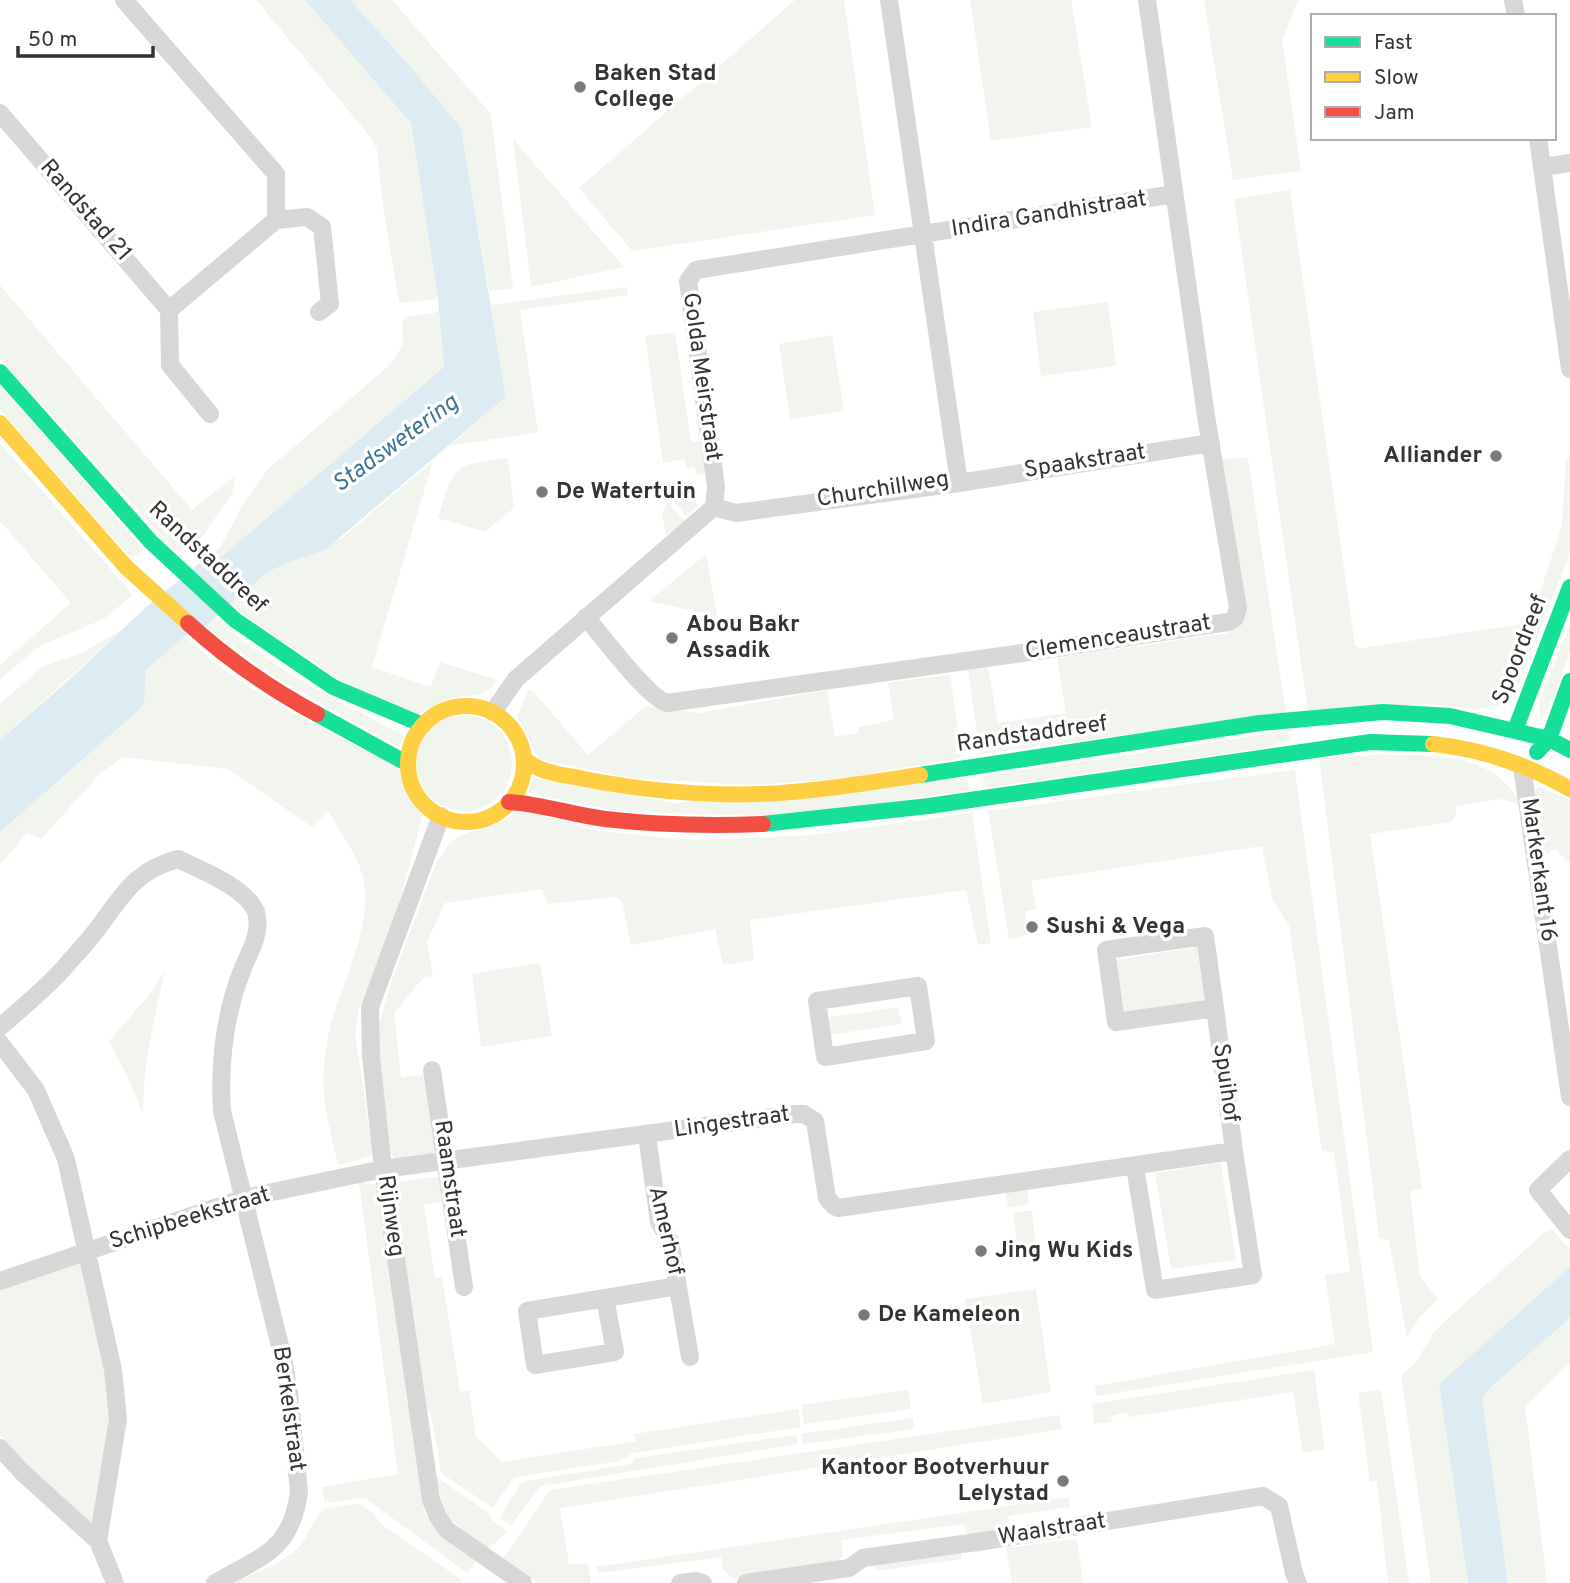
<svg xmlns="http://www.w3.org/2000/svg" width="1570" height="1583" font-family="Overpass,sans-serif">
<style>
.green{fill:#f1f5ed}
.water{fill:#ddebf3}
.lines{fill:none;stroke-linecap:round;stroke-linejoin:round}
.street{stroke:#d7d7d7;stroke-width:18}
.fast{stroke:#16e098;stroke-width:16}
.slow{stroke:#ffcf43;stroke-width:16}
.jam{stroke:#f24e42;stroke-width:16}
.poi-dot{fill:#7a7a7a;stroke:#fff;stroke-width:2.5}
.labels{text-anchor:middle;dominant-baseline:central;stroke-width:7;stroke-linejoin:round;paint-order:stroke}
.poi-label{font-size:23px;font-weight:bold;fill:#333;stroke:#fff;text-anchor:start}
.street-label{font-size:23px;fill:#333;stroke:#fff}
.water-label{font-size:24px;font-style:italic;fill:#3f7597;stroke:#fff}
</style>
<rect width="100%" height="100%" fill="#fff"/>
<path class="green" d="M256,0h49l106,122 27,177 -39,4 -16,-97 -6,-56 -5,-11z
M350,0h42l99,114 22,174 -24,3 -28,-163 -52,-63z
M795,0h49l31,215 -243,36 -53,-63z
M970,0h101l21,127 -101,14z
M1204,0h94l-16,40 19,131 -68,9z
M513,139l111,128 -93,20z
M1290,190l65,456 7,2 168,-25 32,-98 4,-65 4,-5v98l-54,138 -11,11 -11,5 -18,2 -48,-5 -120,7 -74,-512z
M0,285l192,225 44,-35 -4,19 -33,47 -22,12 -177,-195z
M627,287l1,8 -108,15 18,122 -88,14 56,-49 -15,-92z
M1108,302l8,64 -75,10 -8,-64z
M439,312l5,55 -223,190 -11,1 11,-12 21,-40 25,-36 124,-106 12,-19 -1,-23 4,-5z
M675,332l16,110 12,-1 5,32 -12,2 -1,-8 -9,1 -1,-9 -22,4 -18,-127z
M832,335l12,76 -54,8 -11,-75z
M0,384l143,166 -7,6 -8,-1 -128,-145z
M0,443l133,152 -29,24 -63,26 -41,34v-14l71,-62 -71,-82z
M508,458l6,50 -29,24 -47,-14c17,-53 13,-53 70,-60z
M1248,458l38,256 -306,40 -12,-84 20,-3 10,56 68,-10 -9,-55 171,-25c12,-8 16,-12 17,-27l-23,-147z
M433,461l-61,206 59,20 9,-25 58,18c-17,23 -28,12 -50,19 -11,4 -21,11 -31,16l-68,-29 -119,-81 38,-33 74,-34z
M681,492l11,2 6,11 -11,12 -15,-18z
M668,502l16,19 -18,14 -4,-22z
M706,554l11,62 -68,-15z
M215,617c56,52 124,85 190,119l-6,11 -123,-69 -71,-52z
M1570,624v28l-15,42 -14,27 -2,-17z
M124,628l-124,112v-36l42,-37 42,-15z
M185,636c60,59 138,92 212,130l12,29 14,19 -28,104 -36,90 -4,26 18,118 -5,5 -30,8c-7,-33 -18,-67 -14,-101 2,-15 4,-33 9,-47 13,-41 40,-96 30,-140 -6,-23 -23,-45 -35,-66l-16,16 -84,-58 -105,-12 -23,17 -59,65 -14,-6 -27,32v-33l140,-123 4,-6 2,-33z
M950,675l12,82 -118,22 -95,6 -120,-7 -90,-19 -22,-43 11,-26 5,1 55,64 58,-49 53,7 128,-23 8,47 23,-4v-6l36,-7 -6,-38z
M416 763a48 48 0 1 1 96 0a48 48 0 1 1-96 0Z
M1287,731l3,8 -27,9 -278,40 -2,-12z
M1391,754c50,2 105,0 130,51l-20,-6 -45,7v9l-5,7 -81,12 52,354 -12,3 10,85 18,23 -18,18 -13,20 -18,-97 -10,-2 -60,-480z
M1295,770l78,582 -277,44 -1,-10 240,-42 -10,-69 25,-3 -16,-120 -12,-1 -33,-226 -17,-26 -10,-53 -231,35 6,28 -12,2 2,24 -18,4 -21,-128z
M533,778l142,25 292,-25 2,12 -180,27 -173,-6 -88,-18z
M1540,787l30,13v63l-15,-14 -12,8 -9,-66z
M514,813h20l65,18 96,9 118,-5 159,-22 19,130 -13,2 -12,-55 -216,30 4,40 -31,5 -8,-36 -84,16 -9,-44 -7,-4 -68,7 -5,-15 -97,14 -18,39 6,34 -9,1 -30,36 7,64 22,-2 14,81 -42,3 -6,-9 -13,-116 17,-57 44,-116c5,-6 9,-14 14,-19 19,-15 43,-11 63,-29z
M1198,947l8,55 -82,11 -8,-53z
M540,963l12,73 -71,11 -9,-73z
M165,970c-11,49 -22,94 -22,144l-13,-32 -21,-41 40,-46z
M898,1007l4,17 -74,11 -3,-17z
M1221,1163l15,97 -65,9 -16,-96z
M442,1176l1,26 -19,3 11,73 7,-1 18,114h9l7,45 26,26 134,-21 -2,-7 164,-25 3,18 -168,26 -12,8 -107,16 -21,31 -52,-35 -10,-59 -8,-7 -29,-216 3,-9z
M359,1183l18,2 47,325c9,21 33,44 55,49l-12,14 -102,-75 -40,5 -3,-16 76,-13z
M1026,1186l3,18 -21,4 -3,-18z
M1025,1211h7l5,43 -22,5 -2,-11 4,-1 -4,-34z
M1552,1229l18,21v17l-131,117 29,199h-37l-30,-208 14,-11 18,-31 12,-12 100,-89z
M77,1263l5,3 32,146 -22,116 -47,-44 -45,-49v-147z
M1036,1289l15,103 -68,12 -18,-105z
M1570,1318v45l-45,43 22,177h-39l-26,-185 9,-11z
M1314,1370l11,79 -22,4 -10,-61 -164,25 -2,-5 -16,4 1,6 -18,2 -2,-20z
M908,1390l3,19 -107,15 -3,-19z
M1381,1390l28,193h-21l-11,-102 -7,1 -12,-89z
M1059,1415l3,14 -502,79 9,56h19l3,19h-53l-35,-24 47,-69z
M913,1418l1,11 -111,15 -2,-10z
M796,1435l2,9 -257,42 -30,39 -12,-7 22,-35 4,-2 106,-17 4,-6z
M435,1476l55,38 2,6 15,11 -20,20 -42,-37z
M1069,1497l1,10 -62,9 2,13 -43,7 -3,-12 -123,16 2,15 -8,8 -103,15 -9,-8 -2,-13 -122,16 -3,-6z
M360,1504l13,9 8,11 81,56 -1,3h-228c18,-9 51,-20 64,-34 11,-11 17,-32 28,-41z
M1077,1539l6,44h-71l-6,-35z
M961,1552l1,7 -86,12 -2,-7z"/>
<path class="water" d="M305,0h45l59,65 52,63 45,269 -181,153 -36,12 -21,10 -63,54 -20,10 -39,34 -2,33 -4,6 -140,123v-92l71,-62 74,-70 51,-42 14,-8 11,-1 223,-190 -6,-68 -27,-176z
M1570,1267v51l-79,69 -9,11 26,185h-40l-29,-199z"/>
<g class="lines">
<path class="street" d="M124,0l152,174v46
M1513,0l3,16
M0,113l169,197
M1538,138l32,231
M1543,167l27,-4
M210,414l-40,-49 -1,-55 107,-90 31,-3 15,10 8,77 -11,8
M959,483l252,-40
M714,507l2,-20 -28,-206 8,-11 478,-76
M586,617c15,18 62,81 81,86l377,-53 184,-28 7,-4 3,-10 -32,-192 -59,-416
M493,712l23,-33 198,-172 22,6 223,-30 -70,-483
M1522,767l48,330
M441,816l-71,191 1,49 12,113 48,331 7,17 9,13 76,53
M1205,936l10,72 -99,14 -10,-72z
M918,986l8,55 -101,16 -8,-56z
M1215,1008l20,150
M0,1027c22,-19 44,-37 64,-59 10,-12 22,-24 31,-36 27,-35 38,-61 83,-73 21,10 69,29 78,53 6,20 -6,39 -13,56 -18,45 -24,95 -21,143l61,247 6,34 10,100c-8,59 -37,64 -84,91
M0,1043l36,47 30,69 47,211 5,49 -20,122
M432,1070l32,217
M647,1135l12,87 11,19 20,116
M1570,1159l-32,31 32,40
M0,1281l244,-83 139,-29 412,-55h9l11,7 12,77 7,8 4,2 396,-57 19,124 -98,15 -20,-123
M605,1298l10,54 -80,13 -8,-54 151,-25
M0,1448l23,25 75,68 17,42
M680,1583l17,-2 6,2
M746,1583l103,-15 14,-10 121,-17 279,-45 16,10 15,67 4,10"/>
<path class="fast" d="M0,372l151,170 84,78 98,67 90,38
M317,714l91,50
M1515,730l55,-143
M1537,752l12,-13 21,-58
M920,775l340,-52 123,-11 67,4 99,23 21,11
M763,824l166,-18 441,-64 63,2"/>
<path class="slow" d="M0,423l126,144 62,56
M408 764a58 58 0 1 1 116 0a58 58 0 1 1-116 0Z
M1433,744c48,5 95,21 137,45
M524,759c18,15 37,15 60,20 57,11 118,17 176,15 53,-2 107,-11 160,-19"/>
<path class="jam" d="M188,623c38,35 83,66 129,91
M509,802c33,2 64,13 96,17 53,6 106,7 158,5"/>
</g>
<g class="poi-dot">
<circle cx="580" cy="87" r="7"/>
<circle cx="1496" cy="456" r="7"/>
<circle cx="542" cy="492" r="7"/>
<circle cx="672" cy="638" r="7"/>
<circle cx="1032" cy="927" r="7"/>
<circle cx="981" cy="1251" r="7"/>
<circle cx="864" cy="1315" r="7"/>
<circle cx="1063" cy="1481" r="7"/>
</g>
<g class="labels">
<g class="poi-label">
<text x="594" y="74">Baken Stad<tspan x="594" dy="26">College</tspan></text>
<text x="1482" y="456" text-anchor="end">Alliander</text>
<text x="556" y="492">De Watertuin</text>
<text x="686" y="625">Abou Bakr<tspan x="686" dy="26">Assadik</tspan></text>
<text x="1046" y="927">Sushi &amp; Vega</text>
<text x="995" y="1251">Jing Wu Kids</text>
<text x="878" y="1315">De Kameleon</text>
<text x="1049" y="1468" text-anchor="end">Kantoor Bootverhuur<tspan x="1049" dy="26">Lelystad</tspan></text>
</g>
<g class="street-label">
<text transform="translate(85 211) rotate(49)">Randstad 21</text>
<text transform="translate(1049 215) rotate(-9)">Indira Gandhistraat</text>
<text transform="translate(701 377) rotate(82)">Golda Meirstraat</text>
<text transform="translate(1085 462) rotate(-9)">Spaakstraat</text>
<text transform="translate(883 490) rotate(-9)">Churchillweg</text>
<text transform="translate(207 558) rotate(43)">Randstaddreef</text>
<text transform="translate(1118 638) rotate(-9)">Clemenceaustraat</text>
<text transform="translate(1521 650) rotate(-69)">Spoordreef</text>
<text transform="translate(1032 735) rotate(-8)">Randstaddreef</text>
<text transform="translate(1538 870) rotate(82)">Markerkant 16</text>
<text transform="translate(1225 1083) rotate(82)">Spuihof</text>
<text transform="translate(732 1123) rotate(-8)">Lingestraat</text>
<text transform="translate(449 1179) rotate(82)">Raamstraat</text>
<text transform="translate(390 1216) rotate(82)">Rijnweg</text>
<text transform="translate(190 1219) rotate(-17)">Schipbeekstraat</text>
<text transform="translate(665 1231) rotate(77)">Amerhof</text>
<text transform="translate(288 1409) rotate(82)">Berkelstraat</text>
<text transform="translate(1052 1530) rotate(-9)">Waalstraat</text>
</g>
<g class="water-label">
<text transform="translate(396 444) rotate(-36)">Stadswetering</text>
</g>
</g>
<rect x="1311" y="14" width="245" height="126" fill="#ffffff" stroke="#adadad" stroke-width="2"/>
<rect x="1325" y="37" width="35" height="10" fill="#16e098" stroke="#adadad" stroke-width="2"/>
<text x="1374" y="49" font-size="21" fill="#333333">Fast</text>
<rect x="1325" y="72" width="35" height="10" fill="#ffcf43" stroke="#adadad" stroke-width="2"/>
<text x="1374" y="84" font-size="21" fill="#333333">Slow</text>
<rect x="1325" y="107" width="35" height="10" fill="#f24e42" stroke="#adadad" stroke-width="2"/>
<text x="1374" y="119" font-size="21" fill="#333333">Jam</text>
<path d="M18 46v10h135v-10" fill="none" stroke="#333333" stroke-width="3.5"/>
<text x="28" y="46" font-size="21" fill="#333333" stroke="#ffffff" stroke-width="5" paint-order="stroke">50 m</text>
</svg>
